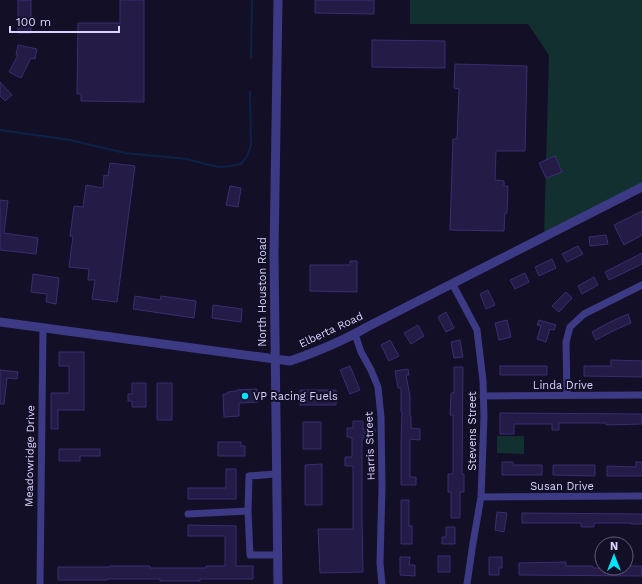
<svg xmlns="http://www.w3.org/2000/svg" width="642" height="584" font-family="'Work Sans',sans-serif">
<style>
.green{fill:#12302f}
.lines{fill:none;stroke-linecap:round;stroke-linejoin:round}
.stream{stroke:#0c2248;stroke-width:2}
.building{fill:#241b47;stroke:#3b2d73}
.minor{stroke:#3d3a85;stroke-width:7}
.tertiary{stroke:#3d3a85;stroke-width:9}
.poi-dot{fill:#00e5ff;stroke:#130f26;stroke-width:1.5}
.labels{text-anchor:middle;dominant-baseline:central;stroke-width:4;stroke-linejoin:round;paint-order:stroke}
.street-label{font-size:11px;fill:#d9d4ff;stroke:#130f26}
.poi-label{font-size:11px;fill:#d9d4ff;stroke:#130f26;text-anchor:start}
</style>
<rect width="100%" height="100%" fill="#130f26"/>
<path class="green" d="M410,0h232v188l-98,49 5,-182 -21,-31h-118z
M497,436h27v18l-27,-1z"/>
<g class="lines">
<path class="stream" d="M251,58l1,-58
M0,130l70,10 55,13 62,6 18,5 14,3 11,-1 11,-2 6,-8 4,-11 -1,-53"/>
</g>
<path class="building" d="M18,0h13v33h-13z
M120,0h24v102l-63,-1v-7h-4l1,-71h42z
M315,0h59v14l-59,-1z
M372,40l73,1v27l-73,-1z
M18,45l19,4 -2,10 -4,-1 -10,20 -12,-6 9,-17h-2z
M455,64l72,2 -2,85h-29l-1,29 9,1v5h4l-1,27h-2l-1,18 -54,-1 3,-91h4l2,-50 -5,-1z
M0,82l12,13 -7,6 -5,-5z
M555,156l7,16 -16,6 -7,-15z
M110,163l25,3 -18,136 -25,-3 3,-19h-7l1,-11 -20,-2 4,-31h-3l4,-30 9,1 3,-22 17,3 1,-13 4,1z
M230,186l11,2 -3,19 -12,-2z
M0,200l8,1 -4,32 34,5 -2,16 -36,-4z
M642,211v24l-18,10 -10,-20z
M606,235l2,9 -18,2 -1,-9z
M578,246l5,8 -16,8 -5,-8z
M642,253v11l-33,16 -4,-8z
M552,259l4,9 -17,8 -4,-9z
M350,261h7v31l-47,-1v-26h40z
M525,273l4,9 -14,7 -5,-9z
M33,274l26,4 -3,26 -10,-2 1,-8 -16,-2z
M594,277l4,8 -16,9 -4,-8z
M488,290l7,15 -9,4 -6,-15z
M566,292l6,6 -13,14 -7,-6z
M135,296l25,4 1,-4 35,5 -2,17 -61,-9z
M213,305l29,4 -1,13 -29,-4z
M446,312l8,16 -8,4 -8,-15z
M628,314l3,9 -16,7 -19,10 -4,-8 16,-9z
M507,320l4,17 -12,3 -4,-17z
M539,320l17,5 -2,5 -4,-1 -4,13 -9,-3 4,-13 -4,-1z
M418,325l6,11 -13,8 -7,-11z
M390,340l9,16 -10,5 -8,-16z
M460,340l3,17 -9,1 -3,-16z
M59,352h25v58h-26v19h-7v-36h18v-27h-10z
M611,360l31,1v16l-58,-1v-10h27z
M350,366l10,24 -10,4 -10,-24z
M500,366h47v9h-47z
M454,367h9l-1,107h2v18h-4v26h-9v-26h-3v-18h5v-59h-3l1,-22h3z
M408,369l1,6h-3l4,21v20h1v12l9,1v11l-10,-1v38h6v8h-15v-44l1,-29h-1v-24h-3l-3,-17z
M0,370l18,2 -1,7 -10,-1 -3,26h-4z
M132,383h14v24h-14v-6h-4v-7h4z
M157,383h15v37h-15z
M257,389l1,13 -19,1v13l-15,1 -1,-23h4l1,-2 9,-1v-1z
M300,390h36v15h-36z
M500,413l142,1v10l-36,1v-2h-47v7h-7v-6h-38v10h-14z
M353,421h10v8h12v4l-11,1v4h-2v81l1,53 -43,1 -2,-44h35v-63h-8v-9h7v-19h-1v-1h-4v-9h6z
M303,422h18v27h-18z
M218,442h23v4h4v10h-27z
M59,449h41v7h-20v5h-21z
M502,462h11v3h29v10h-40z
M636,462h6v14h-35v-10l29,1z
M322,464v41h-17v-40z
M553,465h42v11l-42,-1z
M226,469h10v30h-48v-11h38z
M401,500h8v26h3v18h-11z
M497,512l10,1 -3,19 -9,-2z
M522,513l120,1v10h-11v-1h-37v4h-13v-4h-59z
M188,525l48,1v40h17v13h-53v2h-40v-2h-53v1h-49v-13h52v-1h40v2h56v-2h19v-30h-37z
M446,527h9v17h-13v-7h4z
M438,556h12v16h-12z
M400,557h10l-1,8h6v11l-15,-1z
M489,557h13v11h-3v7h-10z
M566,562v4h27v2h35v-2h14v10l-123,-1v-12z"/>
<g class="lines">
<path class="minor" d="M452,283l25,47 6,51 1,36 -3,80 -8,46 -6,41
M355,334l6,18 10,18 7,17 3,30 1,70 -2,76 2,21
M567,395l-1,-53 4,-15 14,-13 58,-29
M483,396l159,-1
M276,474l-27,2 -1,35 2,44h27
M481,497l161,-1
M188,514l60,-3
M40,584l3,-257"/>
<path class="tertiary" d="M0,322l290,39c26,-9 53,-20 77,-34 91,-47 183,-93 275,-140
M278,584l-4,-330 4,-254"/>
</g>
<circle class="poi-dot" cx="245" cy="396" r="4"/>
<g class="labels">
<g class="street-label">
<text transform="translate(262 292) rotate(-90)">North Houston Road</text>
<text transform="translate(331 330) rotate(-25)">Elberta Road</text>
<text x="563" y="385">Linda Drive</text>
<text transform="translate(472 431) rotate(-90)">Stevens Street</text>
<text transform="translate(370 446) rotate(-92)">Harris Street</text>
<text transform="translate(30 456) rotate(-89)">Meadowridge Drive</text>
<text x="562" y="486">Susan Drive</text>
</g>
<g class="poi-label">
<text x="253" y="396">VP Racing Fuels</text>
</g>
</g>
<g transform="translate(614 556)"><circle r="19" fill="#130f26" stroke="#625e7d"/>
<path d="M0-3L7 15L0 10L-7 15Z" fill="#00e5ff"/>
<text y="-6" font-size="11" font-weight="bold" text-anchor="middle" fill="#d9d4ff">N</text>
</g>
<path d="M10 26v6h109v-6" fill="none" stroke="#d9d4ff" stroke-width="2"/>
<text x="16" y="26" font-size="12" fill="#d9d4ff" stroke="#130f26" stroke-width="3" paint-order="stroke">100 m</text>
</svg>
